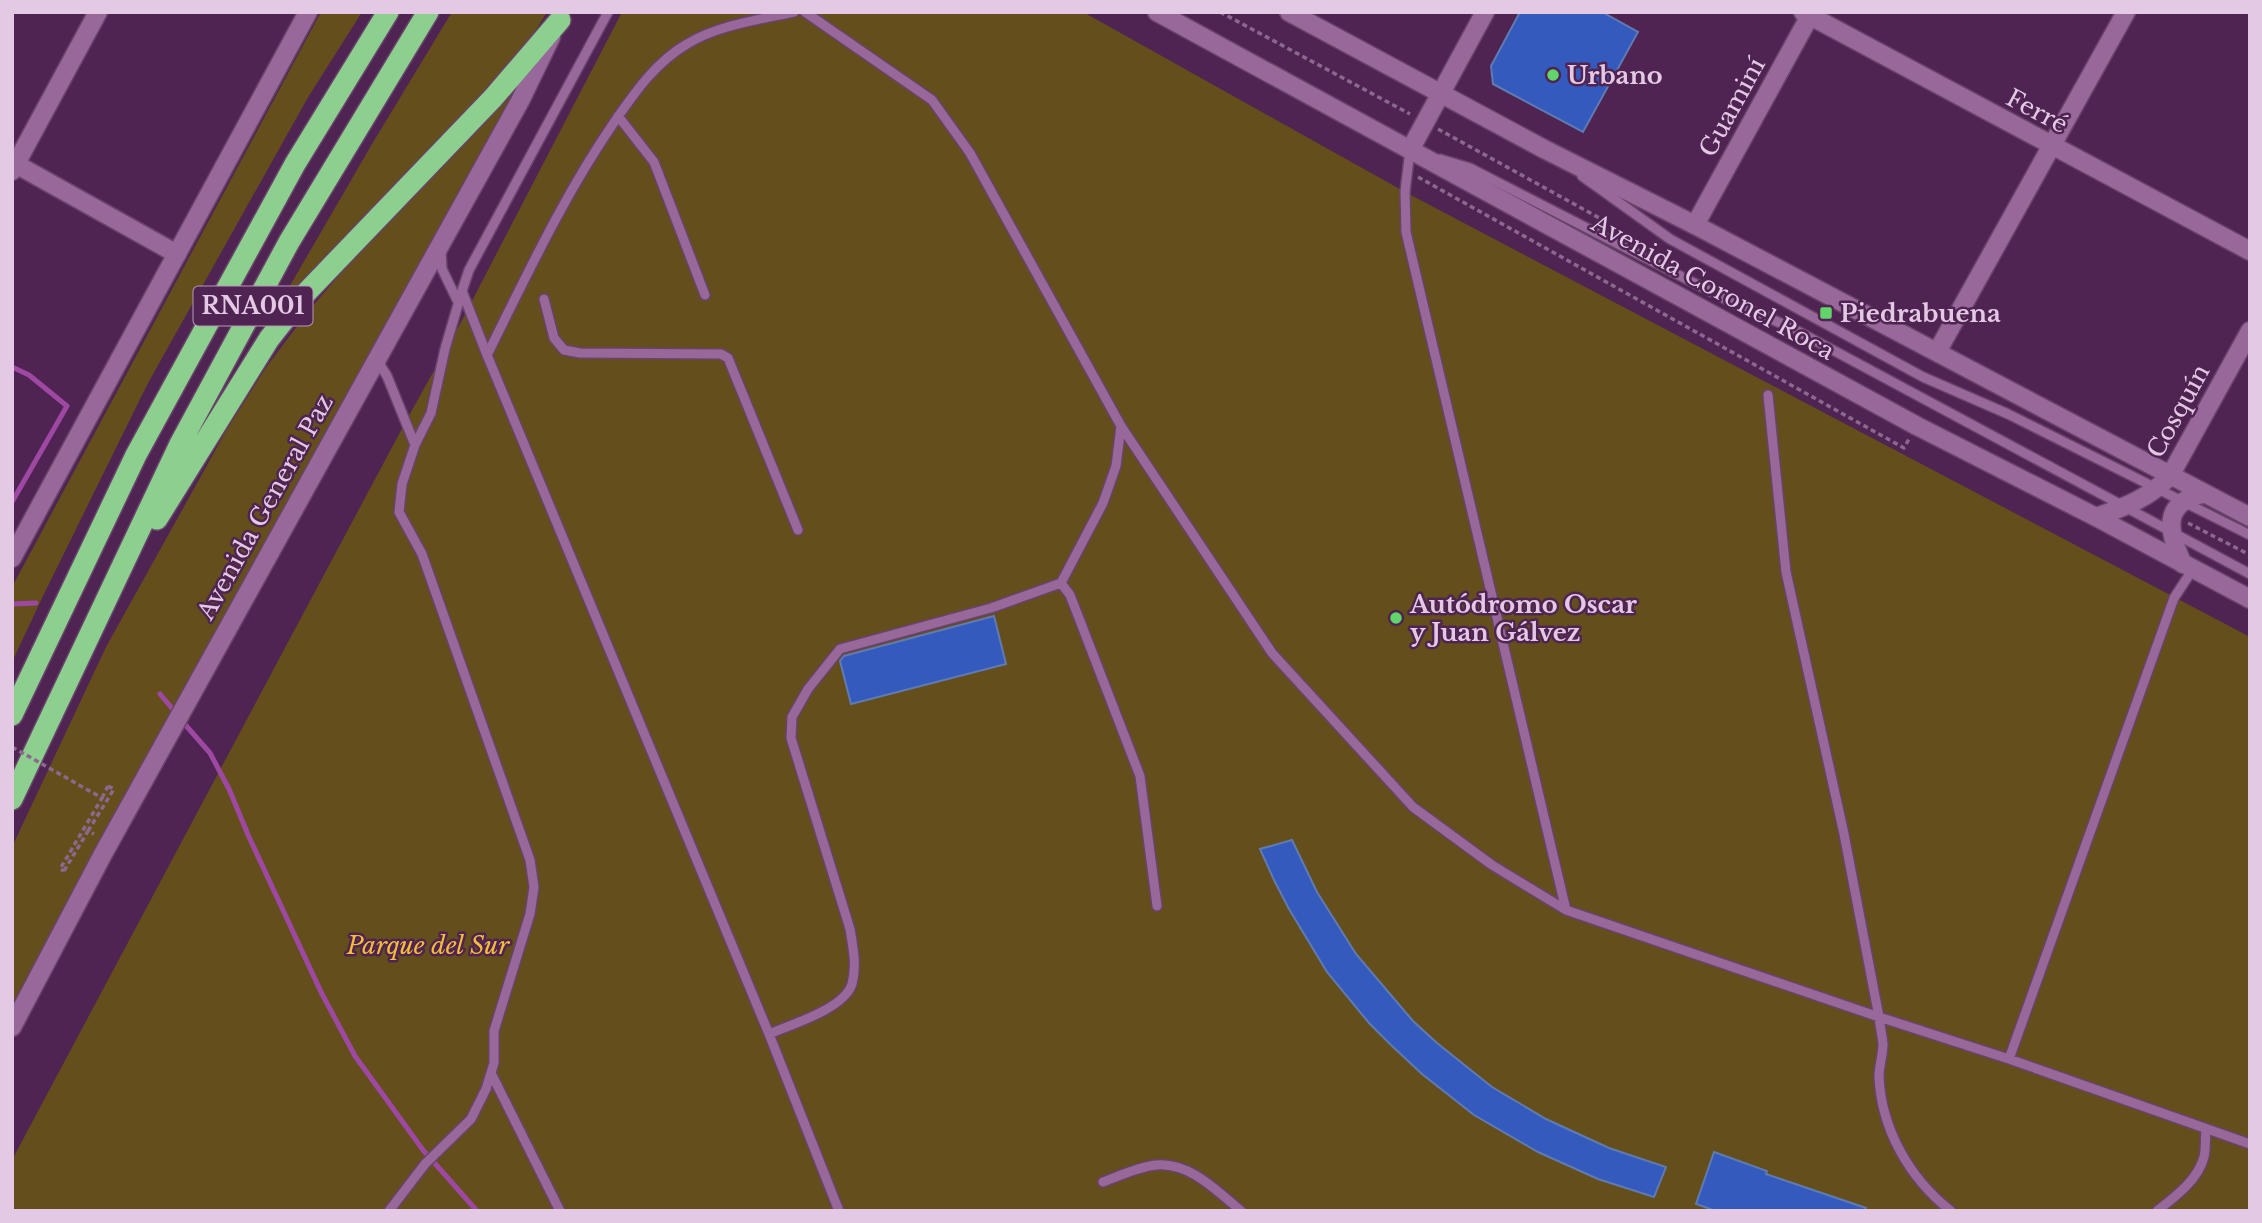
<svg xmlns="http://www.w3.org/2000/svg" width="2262" height="1223" font-family="'Libre Baskerville',serif">
<style>
.green{fill:#644f1c}
.lines{fill:none;stroke-linecap:round;stroke-linejoin:round}
.stream{stroke:#9e48a4;stroke-width:5}
.building{fill:#345abe;stroke:#607ab2;stroke-width:2}
.service-casing{stroke:#68436a;stroke-width:12}
.minor-casing{stroke:#68436a;stroke-width:21}
.tertiary-casing{stroke:#68436a;stroke-width:21}
.secondary-casing{stroke:#68436a;stroke-width:21}
.motorway-casing{stroke:#68436a;stroke-width:24}
.path{stroke:#8c688e;stroke-width:3.5;stroke-dasharray:5 3.5;stroke-linecap:butt}
.service{stroke:#976899;stroke-width:9}
.minor{stroke:#976899;stroke-width:18}
.tertiary{stroke:#976899;stroke-width:18}
.secondary{stroke:#976899;stroke-width:18}
.motorway{stroke:#8ccf8e;stroke-width:21}
.path-bridge{stroke:#8c688e;stroke-width:3.5;stroke-dasharray:5 3.5;stroke-linecap:butt}
.poi-dot{fill:#61d56a;stroke:#4f2452;stroke-width:2.5}
.labels{text-anchor:middle;dominant-baseline:central;stroke-width:5;stroke-linejoin:round;paint-order:stroke}
.shield{fill:#4f2452;stroke:#b798b8;stroke-width:2}
.shield-label{font-size:23px;font-weight:bold;fill:#e3c9e4}
.poi-label{font-size:24px;font-weight:bold;fill:#e3c9e4;stroke:#4f2452;text-anchor:start}
.street-label{font-size:24px;fill:#e3c9e4;stroke:#4f2452}
.park-label{font-size:24px;font-style:italic;fill:#f4bd35;stroke:#4f2452}
</style>
<rect width="100%" height="100%" fill="#4f2452"/>
<path class="green" d="M321,12h41l-55,87 -159,284 -105,213 -31,66v-75z
M452,12h95l-25,41 -244,266 -5,-4 99,-171z
M622,12h461l322,180 845,445v574h-2238v-51l394,-739 54,-97z
M515,89l-503,925v-167l94,-200 120,-216 41,-65 44,-58 30,-35z"/>
<g class="lines">
<path class="stream" d="M12,367l17,8 38,31 -55,96
M12,604l24,-1
M160,694l16,19
M182,721l28,32 19,36 20,48 72,155 34,64 68,94 54,61"/>
</g>
<path class="building" d="M1520,12h82l36,20 -55,100 -90,-48 -2,-18z
M994,616l12,48 -155,40 -11,-43 4,-5z
M1292,840l25,52 39,62 57,67 24,22 55,44 54,32 63,29 57,19 -12,30 -56,-18 -60,-27 -64,-37 -52,-41 -31,-29 -22,-22 -42,-51 -38,-63 -15,-29 -14,-31z
M1714,1152l53,19 -1,3 100,34 -1,3h-149l-20,-7z"/>
<g class="lines">
<g class="service-casing">
<path id="service" d="M794,12c-36,8 -76,13 -107,32 -31,18 -52,48 -72,77 -51,74 -88,154 -128,234l282,679 70,177
M805,12l127,88 38,53 151,273 151,227 141,154 79,58 74,45 313,107 130,42 241,85
M618,116l36,46 51,133
M1410,150l-5,42 1,40 160,678
M1440,159l30,9 263,135 57,24 460,247
M1582,176l88,63 253,138 85,37 242,121
M441,251l1,18 16,33
M544,299l10,39 10,12 16,3 141,1 7,4 70,172
M487,355l-25,-64 7,-21 139,-258
M377,360l10,16 28,69
M1768,395l18,177 58,262 35,183c1,9 3,18 4,27 0,11 -4,22 -4,32 2,53 31,103 72,135
M1061,583l9,12 70,181 17,130
M769,1034c23,-10 75,-25 83,-50 5,-18 1,-37 -2,-55l-59,-191 1,-21 16,-28 32,-40 151,-41 70,-25 42,-80 13,-37 5,-40
M2009,1059l165,-461 19,-29
M491,1073l69,138
M1103,1182c16,-6 35,-15 53,-17 34,-3 61,26 85,46
M389,1211l36,-47 46,-45 15,-30 8,-26v-32l36,-117 4,-27 -4,-27 -108,-306 -23,-42 3,-28 13,-39 16,-32 14,-64 17,-58
M2157,1211c18,-14 41,-31 47,-54 2,-8 1,-19 2,-28"/>
</g>
<g class="minor-casing">
<path id="minor" d="M1803,12l447,239
M1410,150l75,-138
M12,162l165,92
M12,171l86,-159
M1695,225l117,-213
M1937,352l189,-340
M2096,517c29,-10 53,-19 74,-41l80,-145"/>
</g>
<g class="tertiary-casing">
<path id="tertiary" d="M12,558l296,-546
M12,1027l91,-173 417,-753 31,-64"/>
</g>
<g class="secondary-casing">
<path id="secondary" d="M1157,12l760,414 179,91 154,82
M1289,12l255,137 151,76 555,292
M2183,564c-15,-32 -22,-61 20,-70"/>
</g>
<g class="motorway-casing">
<path id="motorway" d="M157,519l112,-180 33,-42 191,-199 67,-78
M12,715l124,-260 159,-291 93,-152
M12,799l168,-355 109,-202 139,-230"/>
</g>
<path class="path" d="M1220,12l190,102
M1438,129l165,91
M1418,177l486,271 5,-9
M2188,523l62,32
M102,798l6,-12
M88,831l26,-42 -6,-3
M64,871l24,-40 6,3"/>
<use href="#service" class="service"/>
<use href="#minor" class="minor"/>
<use href="#tertiary" class="tertiary"/>
<use href="#secondary" class="secondary"/>
<use href="#motorway" class="motorway"/>
<path class="path-bridge" d="M12,747l90,51 -42,71 4,2"/>
</g>
<g class="poi-dot">
<circle cx="1553" cy="75" r="7"/>
<rect x="1819" y="306" width="14" height="14" rx="3.5"/>
<circle cx="1396" cy="618" r="7"/>
</g>
<g class="labels">
<rect class="shield" x="193.5" y="286.5" width="119" height="39" rx="5"/>
<g class="shield-label">
<text x="253" y="306">RNA001</text>
</g>
<g class="poi-label">
<text x="1567" y="75">Urbano</text>
<text x="1840" y="313">Piedrabuena</text>
<text x="1410" y="604">Autódromo Oscar<tspan x="1410" dy="28">y Juan Gálvez</tspan></text>
</g>
<g class="street-label">
<text transform="translate(1732 107) rotate(-61)">Guaminí</text>
<text transform="translate(2037 111) rotate(28)">Ferré</text>
<text transform="translate(1713 287) rotate(29)">Avenida Coronel Roca</text>
<text transform="translate(2178 411) rotate(-61)">Cosquín</text>
<text transform="translate(265 507) rotate(-61)">Avenida General Paz</text>
</g>
<g class="park-label">
<text x="428" y="945">Parque del Sur</text>
</g>
</g>
<rect width="2262" height="1223" fill="none" stroke="#e3c9e4" stroke-width="28"/>
</svg>
